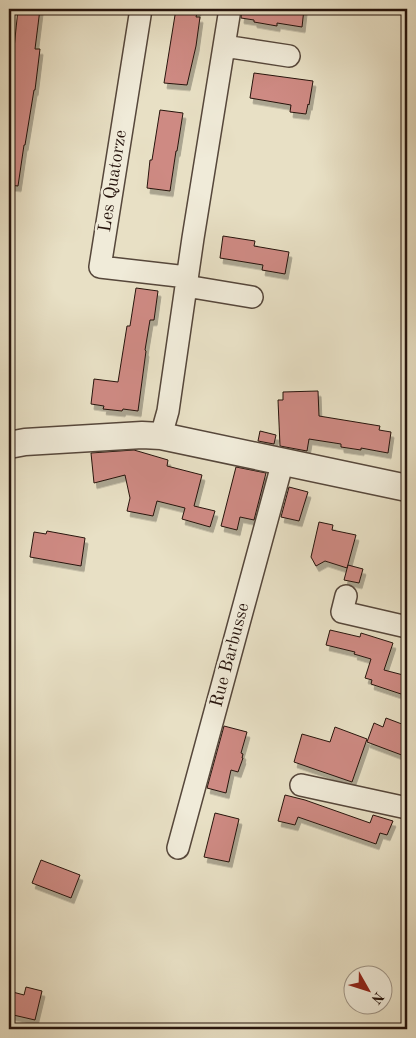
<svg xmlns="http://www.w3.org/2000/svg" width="416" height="1038" font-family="'Old Standard TT',serif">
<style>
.building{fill:#ce8a83;stroke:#26140d;filter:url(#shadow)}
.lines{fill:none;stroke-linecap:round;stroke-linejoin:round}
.minor-casing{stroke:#56473b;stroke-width:24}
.tertiary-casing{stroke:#56473b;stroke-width:29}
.minor{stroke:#f0ebd9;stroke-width:21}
.tertiary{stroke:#f0ebd9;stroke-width:26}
.labels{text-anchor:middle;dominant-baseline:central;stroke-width:5;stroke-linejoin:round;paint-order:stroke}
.street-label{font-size:18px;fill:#26140d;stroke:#f0ebd9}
</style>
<defs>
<filter id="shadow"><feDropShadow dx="3" dy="5.5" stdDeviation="0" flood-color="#0004"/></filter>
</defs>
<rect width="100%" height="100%" fill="#e8e0c5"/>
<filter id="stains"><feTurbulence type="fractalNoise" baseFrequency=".004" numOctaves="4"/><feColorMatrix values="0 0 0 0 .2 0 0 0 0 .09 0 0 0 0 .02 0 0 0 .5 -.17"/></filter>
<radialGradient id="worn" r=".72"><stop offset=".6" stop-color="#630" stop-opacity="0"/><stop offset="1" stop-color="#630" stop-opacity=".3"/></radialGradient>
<path class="building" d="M18,9h22l-5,40h5l-5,41h-1l-9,55h-1l-6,41 -9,-1v-87z
M176,9h22l-2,8h4l-4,29 -9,39 -23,-2z
M242,9h62l-2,18 -25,-4v3l-23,-4v-2l-13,-2z
M254,73l59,8 -4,24 -1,-1 -2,10 -16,-2 1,-7 -41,-7z
M160,110l23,3 -6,38h-1l-6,40 -23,-3 3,-28h2z
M223,236l32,5 -1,5 35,6 -4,22 -23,-4 1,-5 -43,-7z
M136,288l22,3 -4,29h-4l-5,30 1,1 -8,60 -15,-2 -1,2 -19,-2 1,-3 -13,-2 3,-25 24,3 9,-56h3z
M318,391l1,25 61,10 -1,4 12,2 -3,21 -27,-5v2l-20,-3v-3l-32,-5 -2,12 -27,-5 -2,-46h5v-8z
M260,431l16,4 -2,9 -16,-3z
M134,450l34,10 -1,6 35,9 -8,31 21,5 -5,16 -28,-8 3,-11 -28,-7 -4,15 -26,-5 3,-13 -5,-23 -31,8 -3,-30z
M236,467l30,6 -12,47 -14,-3 -3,13 -16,-4z
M289,487l19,5 -9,29 -18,-4z
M319,522l14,3 -1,5 24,5 -9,33 -22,-7 -9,5 -5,-9z
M47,531l38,7 -4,28 -51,-9 4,-25 12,2z
M348,565l15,4 -4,14 -15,-3z
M330,630l30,7 1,-4 32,10 -9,27 23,6v20l-36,-12 1,-4 -7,-2 6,-19 -17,-5 1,-2 -29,-7z
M386,718l21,8v31l-40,-15 7,-19 9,4z
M224,726l23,6 -6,21 2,1 -1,4h1l-5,14 -7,-2 -5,23 -19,-5z
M335,727l32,12 -15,43 -58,-20 8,-28 28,8z
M285,795l20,5 65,23 3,-8 20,6 -6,14 -7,-2 -4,11 -78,-27 -3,8 -17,-4z
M215,813l24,6 -10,43 -25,-5z
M41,860l39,15 -9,23 -39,-15z
M26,987l16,4 -7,29 -26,-6v-23l15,4z"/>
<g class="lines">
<g class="minor-casing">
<path id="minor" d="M141,9l-41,258 87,10
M224,46l65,10
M186,286l66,11
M161,436l7,-25 25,-173 37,-229
M346,596l-4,16 65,15
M301,785l106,23
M178,848l105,-387"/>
</g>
<g class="tertiary-casing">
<path id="tertiary" d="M9,445l16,-3 117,-7 19,1 246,52"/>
</g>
<use href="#minor" class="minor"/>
<use href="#tertiary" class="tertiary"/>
</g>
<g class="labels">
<g class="street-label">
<text transform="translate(113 181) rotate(-81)">Les Quatorze</text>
<text transform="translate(230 655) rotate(-75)">Rue Barbusse</text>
</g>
</g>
<rect width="416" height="1038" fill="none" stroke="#e8e0c5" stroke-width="30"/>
<rect x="10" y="10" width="396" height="1018" fill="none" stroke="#26140d" stroke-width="2.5"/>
<rect x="15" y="15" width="386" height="1008" fill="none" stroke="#26140d"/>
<g transform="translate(368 990) rotate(129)"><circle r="24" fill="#f0ebd9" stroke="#9f9587"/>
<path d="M0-4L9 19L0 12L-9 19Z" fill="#8f2418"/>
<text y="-8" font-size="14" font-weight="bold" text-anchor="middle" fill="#26140d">N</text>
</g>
<rect width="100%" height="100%" filter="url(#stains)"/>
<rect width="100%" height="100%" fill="url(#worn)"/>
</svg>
